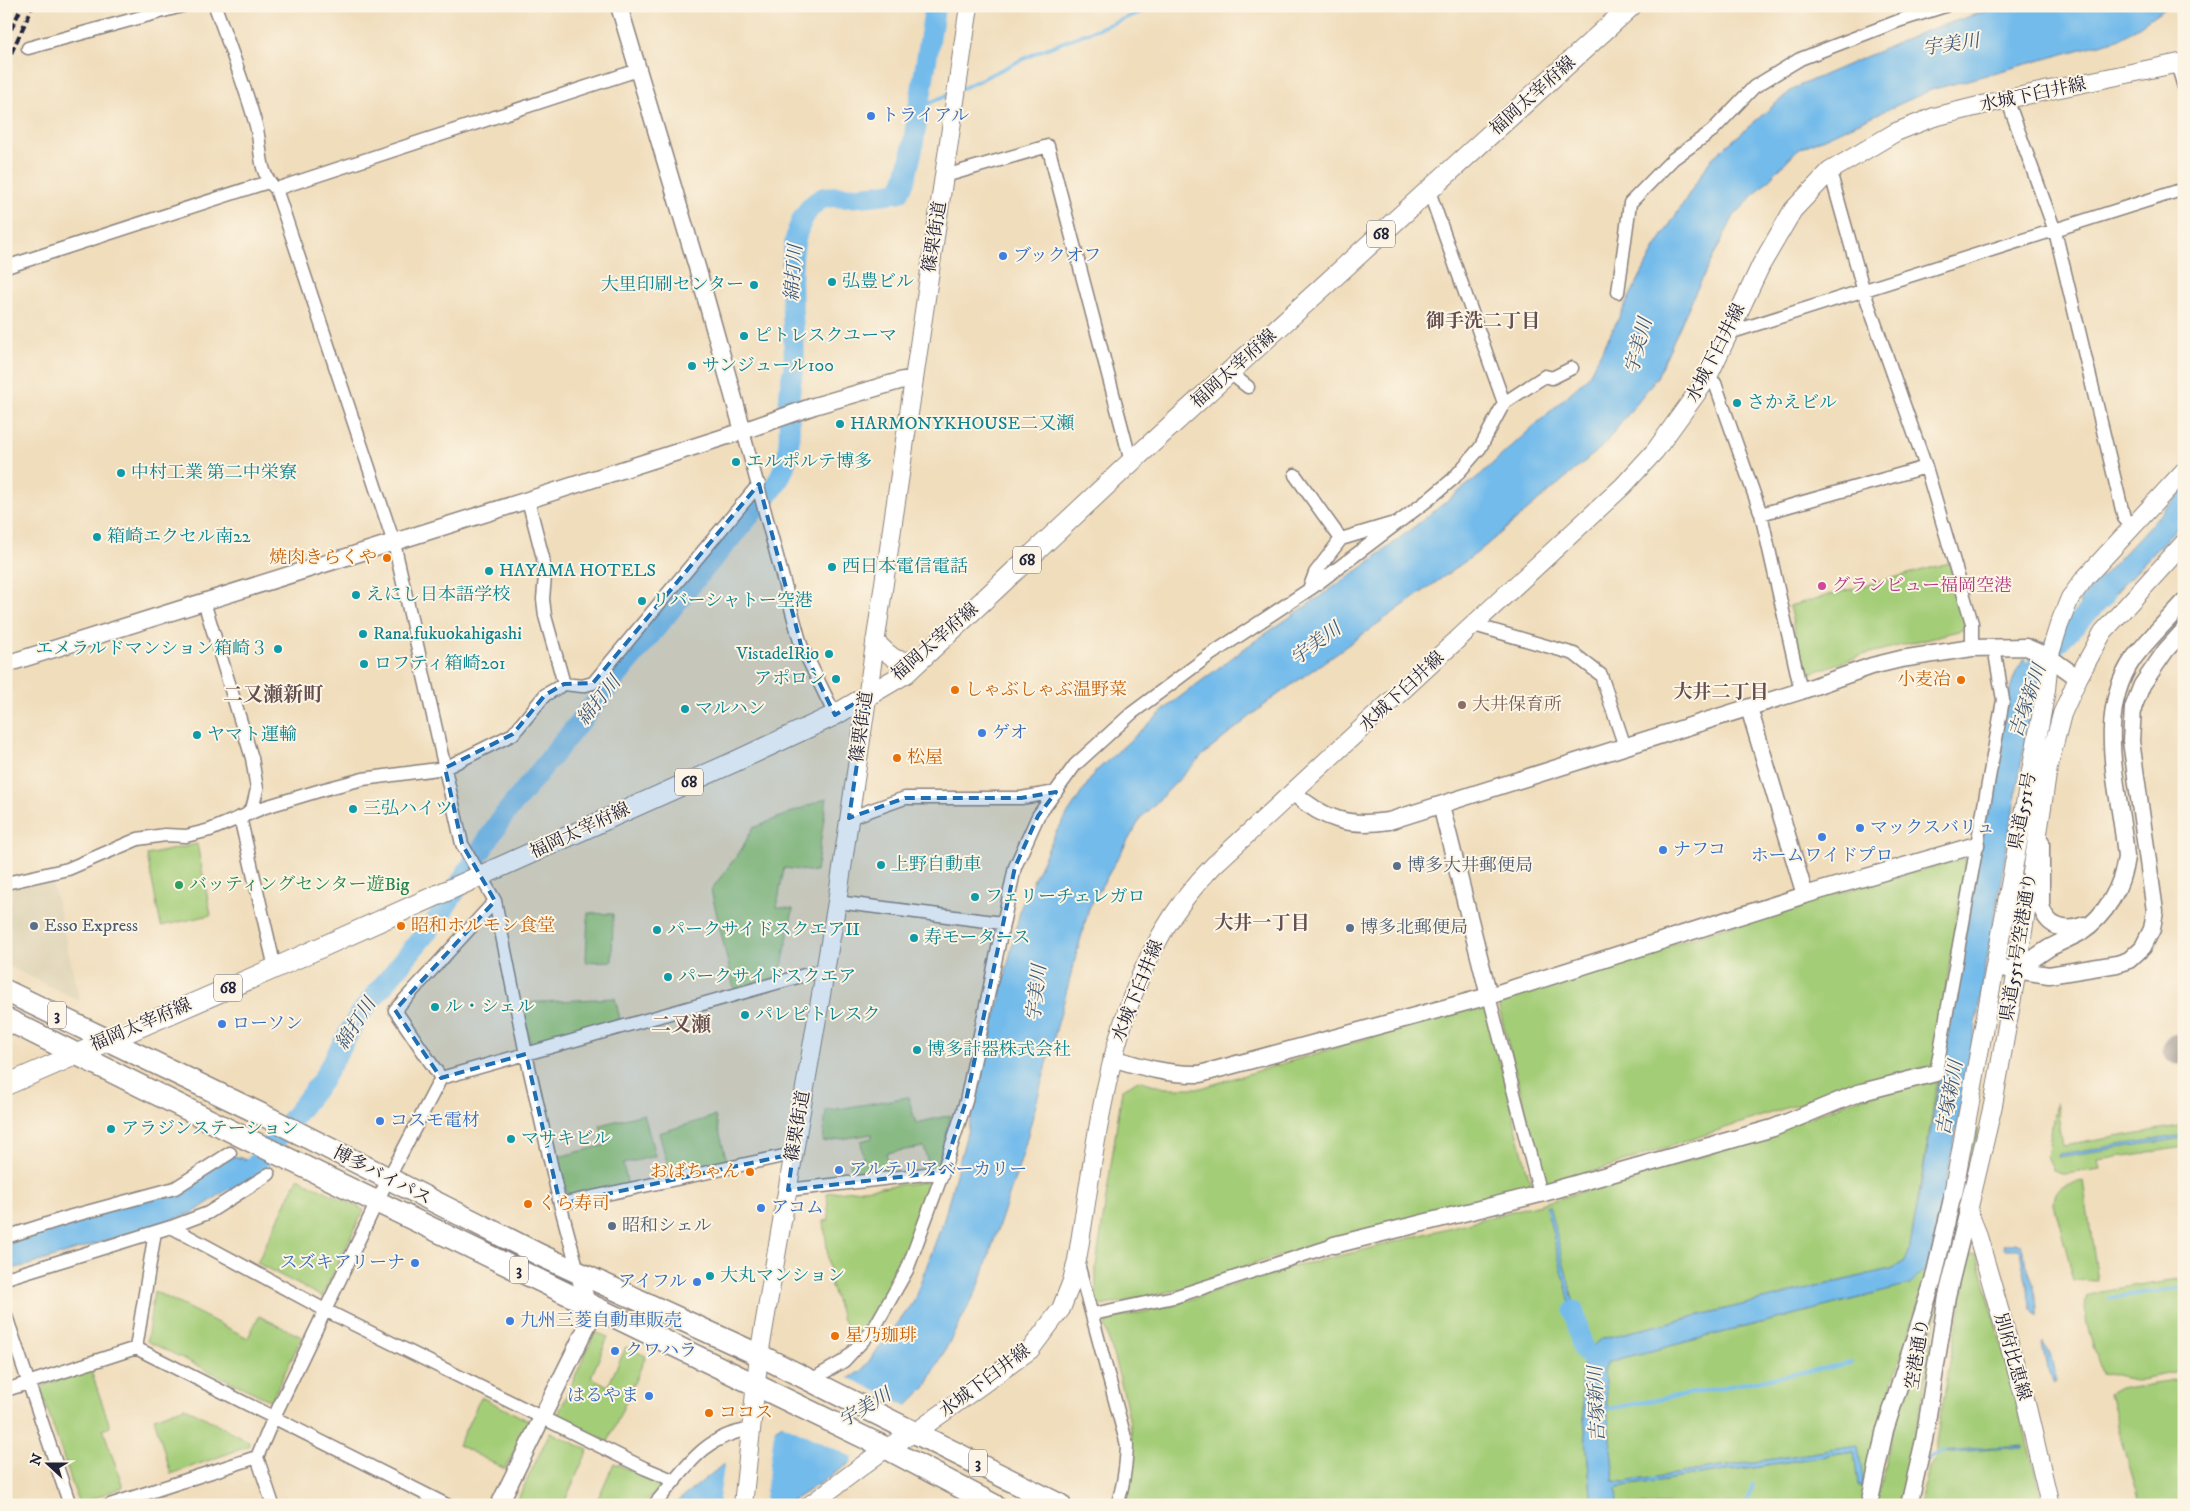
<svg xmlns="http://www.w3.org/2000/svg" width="2190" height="1511" font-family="'IM FELL DW Pica','Noto Serif JP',serif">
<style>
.built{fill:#ded3b5}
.green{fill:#a4cd78;stroke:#63785a}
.water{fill:#73bbeb;stroke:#4a6e93}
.pier{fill:#f0ddbc}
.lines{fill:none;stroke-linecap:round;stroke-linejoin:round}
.stream{stroke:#73bbeb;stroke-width:4}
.river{stroke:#73bbeb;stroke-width:21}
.taxiway{stroke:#89807c;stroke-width:31}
.minor-casing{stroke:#89807c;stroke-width:15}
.tertiary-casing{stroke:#89807c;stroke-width:19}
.secondary-casing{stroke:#89807c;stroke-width:20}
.primary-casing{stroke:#89807c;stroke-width:22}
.trunk-casing{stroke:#89807c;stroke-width:24}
.minor{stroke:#fff;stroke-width:12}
.tertiary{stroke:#fff;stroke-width:16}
.secondary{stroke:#fff;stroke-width:18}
.primary{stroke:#fff;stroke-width:20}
.trunk{stroke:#fff;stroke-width:21}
.rail{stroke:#22223b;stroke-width:4;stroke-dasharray:8 4;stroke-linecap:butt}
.marked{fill:#1f6fb2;fill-opacity:0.2;stroke:#1f6fb2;stroke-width:4;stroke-dasharray:10 6;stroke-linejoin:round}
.shop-dot{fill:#3f7fe0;stroke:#fcf5e5;stroke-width:2}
.culture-dot{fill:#0f9aa8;stroke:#fcf5e5;stroke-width:2}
.food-dot{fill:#e8710a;stroke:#fcf5e5;stroke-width:2}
.hotel-dot{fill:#d1479c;stroke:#fcf5e5;stroke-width:2}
.education-dot{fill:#8d6e63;stroke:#fcf5e5;stroke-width:2}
.service-dot{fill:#5c6f8a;stroke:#fcf5e5;stroke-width:2}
.leisure-dot{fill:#2e9e5b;stroke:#fcf5e5;stroke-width:2}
.labels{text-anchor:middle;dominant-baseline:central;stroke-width:4;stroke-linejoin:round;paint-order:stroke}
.shield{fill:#fcf5e5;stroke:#63616e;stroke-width:1}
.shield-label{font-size:16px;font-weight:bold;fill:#22223b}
.street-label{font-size:18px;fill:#22223b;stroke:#fcf5e5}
.shop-label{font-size:18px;fill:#366cbe;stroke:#fcf5e5;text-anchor:start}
.culture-label{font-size:18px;fill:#0d838f;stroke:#fcf5e5;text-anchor:start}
.food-label{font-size:18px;fill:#c56008;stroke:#fcf5e5;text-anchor:start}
.hotel-label{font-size:18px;fill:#b23c85;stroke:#fcf5e5;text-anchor:start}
.education-label{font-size:18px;fill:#785e54;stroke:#fcf5e5;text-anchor:start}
.service-label{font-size:18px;fill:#4e5e75;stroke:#fcf5e5;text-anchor:start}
.leisure-label{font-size:18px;fill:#27864d;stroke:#fcf5e5;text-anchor:start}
.water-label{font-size:19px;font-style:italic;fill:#3e5879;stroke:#fcf5e5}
.neighbourhood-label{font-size:19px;font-weight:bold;fill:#634d4f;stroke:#fcf5e5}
.quarter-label{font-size:20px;font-weight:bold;fill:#634d4f;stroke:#fcf5e5}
</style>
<rect width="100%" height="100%" fill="#fcf5e5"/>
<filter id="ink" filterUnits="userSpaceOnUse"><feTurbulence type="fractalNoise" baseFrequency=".02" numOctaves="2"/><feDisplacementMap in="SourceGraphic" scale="10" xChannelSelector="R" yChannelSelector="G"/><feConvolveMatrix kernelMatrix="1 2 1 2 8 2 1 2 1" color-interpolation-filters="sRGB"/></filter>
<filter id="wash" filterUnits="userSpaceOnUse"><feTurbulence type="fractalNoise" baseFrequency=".0096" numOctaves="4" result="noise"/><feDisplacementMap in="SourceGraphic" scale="20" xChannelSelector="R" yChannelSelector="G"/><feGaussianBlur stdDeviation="1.12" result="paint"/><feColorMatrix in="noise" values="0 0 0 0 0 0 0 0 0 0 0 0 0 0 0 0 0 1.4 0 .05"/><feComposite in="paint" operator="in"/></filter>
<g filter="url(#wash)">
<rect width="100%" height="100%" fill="#f0ddbc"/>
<path class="built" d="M51,878l29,123 -74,-36v-77z"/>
<path class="green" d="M1949,563l17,66 -100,25 -61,21 -16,-69z
M827,798l-11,74 -32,-4 -7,39 16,2 -13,68 -46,12 -23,-99 30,-40 12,-22z
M197,844l14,71 -50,11 -14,-71z
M1966,858l-32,207 -82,21 -307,102 -48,-188 304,-97z
M588,913l25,1 -1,47 -26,1z
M615,998l5,21 -90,25 -9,-41z
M1485,1003l47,187 -220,57 -70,20 -64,23 -77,16 -5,-3v-37l26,-176 16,-10 27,8h36z
M1938,1079l-29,174 -5,9 -13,7 -290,70c-17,12 -19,26 -20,46l11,120h-467c22,-54 -6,-125 -20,-179l4,-6 65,-15 92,-32 94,-22 187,-49 189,-56 123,-48z
M908,1097l8,26 35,-8 -14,52 -8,1 -5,-21 -38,6 4,20 -38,5 -2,-18 13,-2 -2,-17 11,-3v-4l-49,8 3,-31z
M2056,1102l7,44 121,-21v22l-86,13 2,9 -35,5 -12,-4 -6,-13z
M644,1114l11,42 -32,8 5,22 -60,13 -10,-42 47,-12 -5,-20z
M715,1116l12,45 -56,16 -12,-44z
M1977,1128l2,1 -38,159 -25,150 -14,67h-26l16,-73z
M298,1178l66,32 -42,87 -65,-34z
M934,1181l-42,106 -38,54 -12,-23 -11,-32 -7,-65 5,-1 -2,-27z
M2083,1181l15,100 -24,-1 -20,-76c2,-21 11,-19 29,-23z
M1935,1251l-57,178 -16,76h-245l-2,-16 9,-3 231,-34 3,33 4,-5 -4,-34 -234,36 -10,-1c-1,-19 -14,-104 -9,-115 2,-4 6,-5 10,-6l295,-75z
M1977,1254l67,251h-125l11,-39 6,-8v-16l6,-36 28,-151z
M2184,1278v93l-49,9 -33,-7c-6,-21 -22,-56 -15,-76l13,-6z
M154,1291l94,47 11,-22 43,21 -31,64 -124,-60z
M595,1332l13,5 -17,40 17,9 18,-39 20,9 -38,86 -51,-25z
M90,1368l20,58 -7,3 20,58 -44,17 -39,-117z
M2184,1378v127h-43l-32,-110 11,-6z
M481,1397l48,24 -24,48 -47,-24z
M185,1407l65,35 -1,4 -78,28 -17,-56z
M550,1432l38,18 -25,55h-48z
M614,1463l49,22 -21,20h-47z"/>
<path class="water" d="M2001,6h166l-45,32 -191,52 -134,60 -63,66 -39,77 -38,84 -54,69 -126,107 -208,148 -67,55 -61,62 -52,90 -68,252 -43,128 -53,100 -76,76 -63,41h-113l52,-42 138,-94 50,-66 31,-84 36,-135 41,-177 35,-75 39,-60 77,-69 73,-55 119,-82 116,-91 108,-98 67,-129 56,-89 83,-71 131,-57z
M2184,489v31l-98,104 -7,-23z
M2024,659l15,23 -5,11 -4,20 -66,379 -31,160 -5,15 -18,18 -295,75 -7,2 -4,10 10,109 10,1 234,-36 6,39h-6l-4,-33 -230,34 -8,3 1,16h-25l-11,-120c1,-19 3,-34 20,-46l290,-70 13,-7 5,-9 97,-551 10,-30z
M2184,1135v3l-126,19 1,-3z
M231,1155l32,10 -70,48 -164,52 -23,5v-27l26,-6 69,-25 81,-24z
M1549,1206l34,132 -4,1 -33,-132z
M2015,1242l5,3c6,17 20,54 18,71l-6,-8 -12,-56 -3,-3h-13l-1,-4z
M2042,1343c11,9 11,27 14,39l-2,2 -6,-10z
M2022,1445v2l-80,6 -1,-2z"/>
<path class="pier" d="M847,1377l62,30 -58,56 1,-6 -72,-34z
M775,1427l-11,78h-46l7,-44z"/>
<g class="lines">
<path class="stream" d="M963,88l77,-37 117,-45
M920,107l30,-13
M2109,1298l75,-11
M1579,1336l8,21
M1602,1410l249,-47
M1924,1460l21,-9
M1746,1505l6,-20"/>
<path class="river" d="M2025,701l14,-40 65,-65
M233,1180l21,-13 67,-85 38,-67 79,-97 63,-99 198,-244 76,-89c22,-36 11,-58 15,-96 0,-9 4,-18 4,-26 3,-43 -19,-142 29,-166 8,-3 22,0 30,-1 15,-1 31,-3 46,-5l6,-12 7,-29 23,-145
M1574,1311l9,39 11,10"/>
<path class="taxiway" d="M2178,1049l6,-1"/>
</g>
</g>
<g filter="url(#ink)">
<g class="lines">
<g class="minor-casing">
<path id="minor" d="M215,6c14,39 29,77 40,116 8,24 1,49 21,67l118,354 68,301 33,57 31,153 34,150 18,67
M28,48l154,-42
M2177,64l7,23
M2007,99l48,132 69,287 9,7
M1830,171l34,121 62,175 46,156v25
M945,176l103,-30 83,316
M276,189l362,-119
M1429,191l75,212
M6,267l262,-85
M1618,292l12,-89 43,-44 39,-28 42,-44 46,-28 101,-39 44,-14
M1729,333l455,-144
M1230,373l18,14
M1707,379l8,4 46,131 40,177
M743,431l58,214 34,70
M1295,475l46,64
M528,500l15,58 2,18 -2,23 2,17 19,68
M1761,514l165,-47
M1309,589l6,-16 26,-34 50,-15
M204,602l48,156 5,31 -4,17 -6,8
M1474,625l100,29 27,21 24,72
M240,817l35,151
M849,818l56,-20h116l35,-6
M6,883l62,-14 70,-30 27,-4 21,1 24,-6 55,-23 60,-18 38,-10 82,-11 68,-34 32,-39 19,-11 18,2 11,-3 166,-199
M837,902l165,21
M1489,996l51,198
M1936,1073l67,-373 -9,-53
M441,1078l-46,-68 100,-109
M788,1190l155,-18
M560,1204l233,-50
M171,1227l154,83 319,158 31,13
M6,1237l66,-21 103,-28 55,-35
M1077,1260l50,185c-1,21 -3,40 -10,60
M6,1278l165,-51 37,-14 61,-39
M1093,1314l81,-17 160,-52
M6,1316l64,189
M136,1348l19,-116
M811,1380l33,-19 29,-31 34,-60 36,-98 23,-71 49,-234 23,-51 37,-51 57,-52 75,-56 106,-70 115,-87 25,-21 27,-31 24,-45 41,-27 7,2 20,-10
M6,1390l130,-42 311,157
M257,1457l16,48
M110,1505l147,-48 17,-40 114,-238 53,-101 385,-109
M654,1505c29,-33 50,-71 96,-75"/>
</g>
<g class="tertiary-casing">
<path id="tertiary" d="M619,6l78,261 46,164
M6,664l522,-164 215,-69 71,-25 89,-26h10
M1749,708l56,187
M1294,793c30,27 55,34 95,28l412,-130 71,-25 29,-7 71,-11 54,-1 23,10 29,21
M1441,805l48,191
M2041,842v63c5,22 24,28 43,20
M1994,967l55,8 68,-11 12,-4 14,-13 9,-18 3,-18 -24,-170 2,-33 9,-23 24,-35 18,-20
M2017,970c11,-7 21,-15 32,-22 11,-6 22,-10 32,-16 25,-17 41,-44 45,-75 -5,-64 -33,-140 7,-198 15,-20 34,-38 51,-57
M1112,1058c30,9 56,17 88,16l289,-78 316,-101 171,-50
M1334,1245l206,-51 233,-66 85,-35 78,-20
M499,1505l90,-183 -2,-19 -9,-32
M1869,1505l16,-75 48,-149 20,-87
M1909,1505l15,-65 23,-144 21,-85"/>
</g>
<g class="secondary-casing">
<path id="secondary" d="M875,641c18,18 22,24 47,17
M1953,1194l93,-504 3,-33 10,-32 11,-27 15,-20 99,-107
M743,1505l16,-150 78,-453 132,-896
M810,1505l76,-57 30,-16 114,-82 31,-41 11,-28 5,-21c23,-137 33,-291 137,-395l409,-379 32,-35 52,-72 54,-114 32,-55 37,-39 66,-39 38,-15 73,-18 177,-37
M2050,1505l-25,-106 -48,-166 -9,-22 25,-106 24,-135 31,-202 14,-54 16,-36 25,-46 81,-89"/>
</g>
<g class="primary-casing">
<path id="primary" d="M6,1085l269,-117 459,-206 101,-47 71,-42 225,-211 500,-456"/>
</g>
<g class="trunk-casing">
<path id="trunk" d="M6,991l265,128 269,136 219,100 301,150
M6,1019l243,121 637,308 108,57"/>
</g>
<use href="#minor" class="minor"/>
<use href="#tertiary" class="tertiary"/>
<use href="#secondary" class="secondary"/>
<use href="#primary" class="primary"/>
<use href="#trunk" class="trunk"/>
<path class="rail" d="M6,40l16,-34
M6,64l27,-58"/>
</g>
</g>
<path class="marked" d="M759,484l42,161 34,70 32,-19 -18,122 56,-20h116l35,-6 -18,24 -23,51 -49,234 -23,71 -155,18 5,-36 -233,50 -34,-150 -85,24 -46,-68 100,-109 -33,-57 -17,-76 68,-34 32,-39 19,-11 29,-1z"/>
<g class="shop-dot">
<circle cx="871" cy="116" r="5"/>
<circle cx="1003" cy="256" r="5"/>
<circle cx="982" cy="733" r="5"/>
<circle cx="1860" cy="828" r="5"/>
<circle cx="1822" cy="837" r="5"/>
<circle cx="1663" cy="850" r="5"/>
<circle cx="222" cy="1024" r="5"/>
<circle cx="380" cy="1121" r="5"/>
<circle cx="839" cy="1170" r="5"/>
<circle cx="761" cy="1208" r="5"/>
<circle cx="415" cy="1263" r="5"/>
<circle cx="697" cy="1282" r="5"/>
<circle cx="510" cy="1321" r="5"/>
<circle cx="615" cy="1351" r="5"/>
<circle cx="649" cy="1396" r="5"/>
</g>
<g class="culture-dot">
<circle cx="832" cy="282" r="5"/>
<circle cx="754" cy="285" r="5"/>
<circle cx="744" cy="336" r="5"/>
<circle cx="692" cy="366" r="5"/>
<circle cx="1737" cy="403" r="5"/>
<circle cx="840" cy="424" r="5"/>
<circle cx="736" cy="462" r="5"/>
<circle cx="121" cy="473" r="5"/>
<circle cx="97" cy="537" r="5"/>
<circle cx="832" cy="567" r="5"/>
<circle cx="489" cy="571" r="5"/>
<circle cx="356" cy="595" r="5"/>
<circle cx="642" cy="601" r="5"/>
<circle cx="363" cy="634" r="5"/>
<circle cx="278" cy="649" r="5"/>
<circle cx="829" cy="654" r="5"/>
<circle cx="364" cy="664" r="5"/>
<circle cx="836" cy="679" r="5"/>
<circle cx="685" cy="709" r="5"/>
<circle cx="197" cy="735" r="5"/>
<circle cx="353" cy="809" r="5"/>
<circle cx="881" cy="865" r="5"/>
<circle cx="975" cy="897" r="5"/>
<circle cx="657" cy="930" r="5"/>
<circle cx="914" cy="938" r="5"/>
<circle cx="668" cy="977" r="5"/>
<circle cx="435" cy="1007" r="5"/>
<circle cx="745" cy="1015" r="5"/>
<circle cx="917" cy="1050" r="5"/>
<circle cx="111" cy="1129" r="5"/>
<circle cx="511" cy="1139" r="5"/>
<circle cx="710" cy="1276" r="5"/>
</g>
<g class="food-dot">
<circle cx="387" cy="558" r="5"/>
<circle cx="1961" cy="680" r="5"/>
<circle cx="955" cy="690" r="5"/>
<circle cx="897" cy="758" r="5"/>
<circle cx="401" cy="926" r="5"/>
<circle cx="750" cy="1172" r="5"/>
<circle cx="528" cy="1204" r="5"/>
<circle cx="835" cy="1336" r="5"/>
<circle cx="709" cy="1413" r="5"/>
</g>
<circle class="hotel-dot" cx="1822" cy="586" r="5"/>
<circle class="education-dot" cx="1462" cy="705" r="5"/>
<g class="service-dot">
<circle cx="1397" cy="866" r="5"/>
<circle cx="34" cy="926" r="5"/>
<circle cx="1350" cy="928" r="5"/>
<circle cx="612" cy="1226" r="5"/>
</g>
<circle class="leisure-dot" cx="179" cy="885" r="5"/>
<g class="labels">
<g class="shield">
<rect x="1367" y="220.5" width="28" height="27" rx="4"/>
<rect x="1013" y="546.5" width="28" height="27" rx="4"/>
<rect x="675" y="768.5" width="28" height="27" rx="4"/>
<rect x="214" y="974.5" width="28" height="27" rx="4"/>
<rect x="48" y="1001.5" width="18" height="27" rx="4"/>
<rect x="510" y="1256.5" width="18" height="27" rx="4"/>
<rect x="969" y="1449.5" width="18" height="27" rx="4"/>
</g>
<g class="shield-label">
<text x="1381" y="234">68</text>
<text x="1027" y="560">68</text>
<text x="689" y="782">68</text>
<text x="228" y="988">68</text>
<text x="57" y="1015">3</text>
<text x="519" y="1270">3</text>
<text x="978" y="1463">3</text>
</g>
<g class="street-label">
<text transform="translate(2033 95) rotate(-12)">水城下臼井線</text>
<text transform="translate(1533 96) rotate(-42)">福岡太宰府線</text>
<text transform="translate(935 237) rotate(-81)">篠栗街道</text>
<text transform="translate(1716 353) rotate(-63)">水城下臼井線</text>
<text transform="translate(1234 369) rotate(-42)">福岡太宰府線</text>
<text transform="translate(935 642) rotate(-41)">福岡太宰府線</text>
<text transform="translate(1402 692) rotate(-43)">水城下臼井線</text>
<text transform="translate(862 727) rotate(-82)">篠栗街道</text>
<text transform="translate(2023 811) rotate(-79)">県道551号</text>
<text transform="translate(580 831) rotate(-25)">福岡太宰府線</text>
<text transform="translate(2019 947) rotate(-81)">県道551号空港通り</text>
<text transform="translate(1138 991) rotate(-68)">水城下臼井線</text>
<text transform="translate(141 1025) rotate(-23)">福岡太宰府線</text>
<text transform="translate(798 1126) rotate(-80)">篠栗街道</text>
<text transform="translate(382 1176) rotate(27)">博多バイパス</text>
<text transform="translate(1918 1354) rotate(-81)">空港通り</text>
<text transform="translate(2012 1357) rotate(74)">別府比恵線</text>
<text transform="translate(985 1381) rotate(-37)">水城下臼井線</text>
</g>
<g class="shop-label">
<text x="881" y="116">トライアル</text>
<text x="1013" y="256">ブックオフ</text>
<text x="992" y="733">ゲオ</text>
<text x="1870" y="828">マックスバリュ</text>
<text x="1673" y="850">ナフコ</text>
<text x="1822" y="856" text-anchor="middle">ホームワイドプロ</text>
<text x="232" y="1024">ローソン</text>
<text x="390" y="1121">コスモ電材</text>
<text x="849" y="1170">アルテリアベーカリー</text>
<text x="771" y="1208">アコム</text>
<text x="405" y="1263" text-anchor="end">スズキアリーナ</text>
<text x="687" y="1282" text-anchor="end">アイフル</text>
<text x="520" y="1321">九州三菱自動車販売</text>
<text x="625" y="1351">クワハラ</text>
<text x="639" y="1396" text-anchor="end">はるやま</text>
</g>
<g class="culture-label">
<text x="842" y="282">弘豊ビル</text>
<text x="744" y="285" text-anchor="end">大里印刷センター</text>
<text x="754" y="336">ピトレスクユーマ</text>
<text x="702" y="366">サンジュール100</text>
<text x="1747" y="403">さかえビル</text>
<text x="850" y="424">HARMONYKHOUSE二又瀬</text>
<text x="746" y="462">エルポルテ博多</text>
<text x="131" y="473">中村工業 第二中栄寮</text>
<text x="107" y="537">箱崎エクセル南22</text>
<text x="842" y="567">西日本電信電話</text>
<text x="499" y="571">HAYAMA HOTELS</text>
<text x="366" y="595">えにし日本語学校</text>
<text x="652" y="601">リバーシャトー空港</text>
<text x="373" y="634">Rana.fukuokahigashi</text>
<text x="268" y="649" text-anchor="end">エメラルドマンション箱崎３</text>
<text x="819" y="654" text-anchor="end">VistadelRio</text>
<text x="374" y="664">ロフティ箱崎201</text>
<text x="826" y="679" text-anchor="end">アポロン</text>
<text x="695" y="709">マルハン</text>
<text x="207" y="735">ヤマト運輸</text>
<text x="363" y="809">三弘ハイツ</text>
<text x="891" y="865">上野自動車</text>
<text x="985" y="897">フェリーチェレガロ</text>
<text x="667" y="930">パークサイドスクエアII</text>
<text x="924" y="938">寿モータース</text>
<text x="678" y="977">パークサイドスクエア</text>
<text x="445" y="1007">ル・シェル</text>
<text x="755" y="1015">パレピトレスク</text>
<text x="927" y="1050">博多計器株式会社</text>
<text x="121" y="1129">アラジンステーション</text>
<text x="521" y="1139">マサキビル</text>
<text x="720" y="1276">大丸マンション</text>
</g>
<g class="food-label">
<text x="377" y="558" text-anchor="end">焼肉きらくや</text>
<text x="1951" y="680" text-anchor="end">小麦冶</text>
<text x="965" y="690">しゃぶしゃぶ温野菜</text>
<text x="907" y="758">松屋</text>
<text x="411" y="926">昭和ホルモン食堂</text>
<text x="740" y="1172" text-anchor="end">おばちゃん</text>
<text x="538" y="1204">くら寿司</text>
<text x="845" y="1336">星乃珈琲</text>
<text x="719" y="1413">ココス</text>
</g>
<g class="hotel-label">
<text x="1832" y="586">グランビュー福岡空港</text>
</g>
<g class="education-label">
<text x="1472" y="705">大井保育所</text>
</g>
<g class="service-label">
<text x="1407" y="866">博多大井郵便局</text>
<text x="44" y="926">Esso Express</text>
<text x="1360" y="928">博多北郵便局</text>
<text x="622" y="1226">昭和シェル</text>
</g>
<g class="leisure-label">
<text x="189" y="885">バッティングセンター遊Big</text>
</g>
<g class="water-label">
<text transform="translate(1951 45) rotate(-8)">宇美川</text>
<text transform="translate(794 273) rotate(-86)">綿打川</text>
<text transform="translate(1639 346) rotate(-75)">宇美川</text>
<text transform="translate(1316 644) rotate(-37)">宇美川</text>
<text transform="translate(599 701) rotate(-51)">綿打川</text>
<text transform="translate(2028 701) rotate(-71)">吉塚新川</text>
<text transform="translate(1037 993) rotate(-84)">宇美川</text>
<text transform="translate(356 1024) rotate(-57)">綿打川</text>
<text transform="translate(1950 1098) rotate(-80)">吉塚新川</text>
<text transform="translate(1597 1404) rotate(-92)">吉塚新川</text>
<text transform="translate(865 1408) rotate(-31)">宇美川</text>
</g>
<g class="neighbourhood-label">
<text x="1483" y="321">御手洗二丁目</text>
<text x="1721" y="692">大井二丁目</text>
<text x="1262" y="923">大井一丁目</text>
</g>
<g class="quarter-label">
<text x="273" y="695">二又瀬新町</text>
<text x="681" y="1025">二又瀬</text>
</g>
</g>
<rect width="2190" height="1511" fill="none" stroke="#fcf5e5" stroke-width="25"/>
<g transform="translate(48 1464) rotate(291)" stroke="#fcf5e5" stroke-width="4" paint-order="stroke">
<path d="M0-4L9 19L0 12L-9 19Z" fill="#22223b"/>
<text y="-8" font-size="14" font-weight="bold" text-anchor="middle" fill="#22223b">N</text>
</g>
</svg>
